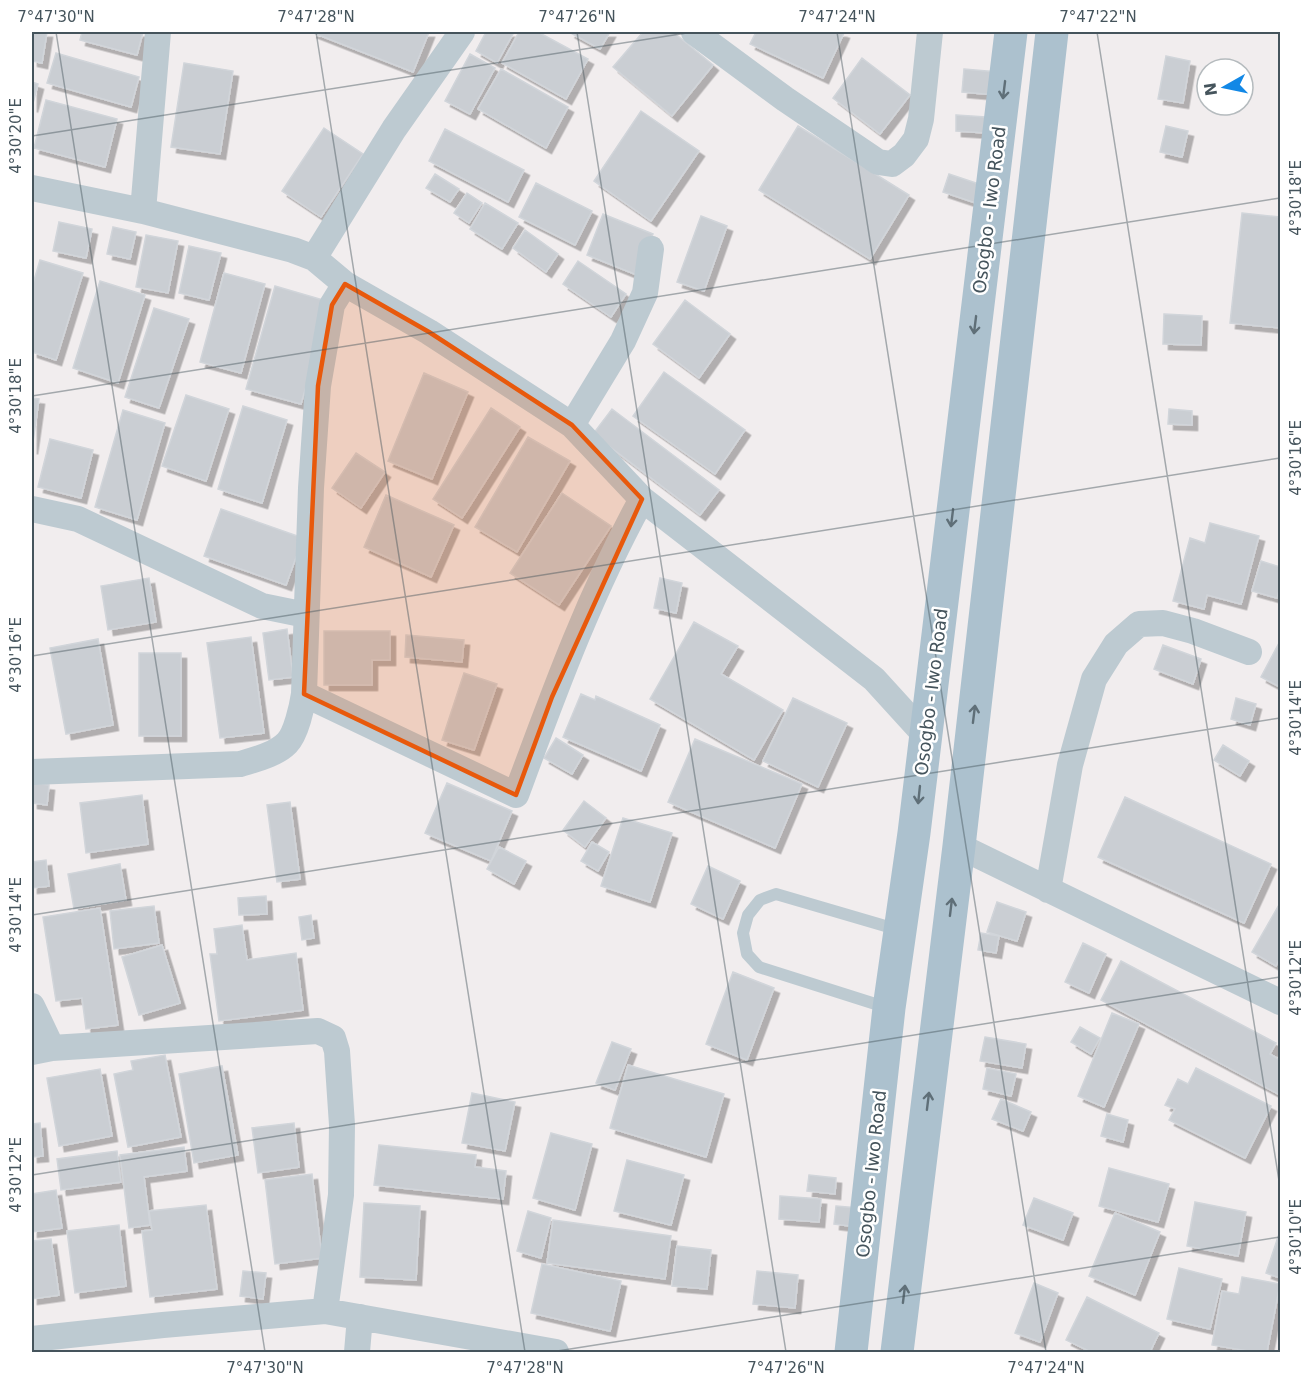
<svg xmlns="http://www.w3.org/2000/svg" width="1312" height="1384" font-family="'DejaVu Sans',sans-serif">
<style>
.building{fill:#caced3;stroke:#d1d5da;stroke-width:1.5;filter:url(#shadow)}
.lines{fill:none;stroke-linecap:round;stroke-linejoin:round}
.service{stroke:#bdcad1;stroke-width:12}
.minor{stroke:#bdcad1;stroke-width:26}
.primary{stroke:#acc1ce;stroke-width:33}
.oneway{stroke:#5f6f78}
.marked{fill:#e8590c;fill-opacity:0.2;stroke:#e8590c;stroke-width:4.5;stroke-linejoin:round}
.ticks{fill:none;stroke:#45545c;stroke-width:1.5;stroke-opacity:0.45}
.labels{text-anchor:middle;dominant-baseline:central;stroke-width:5;stroke-linejoin:round;paint-order:stroke}
.street-label{font-size:18px;fill:#45545c;stroke:#fff}
.neatline{fill:none;stroke:#45545c;stroke-width:2}
.ticks-label{font-size:15px;text-anchor:middle;fill:#45545c}
</style>
<defs>
<filter id="shadow"><feDropShadow dx="5.5" dy="5.5" stdDeviation="0" flood-color="#0004"/></filter>
</defs>
<rect width="100%" height="100%" fill="#f1edee"/>
<path class="building" d="M32,32h15l-5,31 -10,-2z
M82,32h61l-6,23 -57,-15z
M311,32h118l-16,40z
M486,32h28l-17,31 -21,-12z
M519,32h19l50,27 -22,40 -64,-36z
M569,32h41l-10,17z
M643,32h30l40,33 -41,51 -59,-49z
M756,32h85l3,1 -21,45 -73,-34z
M56,53l83,24 -8,30 -84,-24z
M470,54l25,14 -25,46 -25,-13z
M1166,56l24,5 -7,42 -25,-4z
M862,58l48,37 -30,39 -47,-36z
M184,63l49,8 -13,83 -49,-7z
M501,69l67,38 -22,41 -68,-39z
M964,69l34,3 -2,23 -34,-3z
M32,82l6,2 -6,23z
M46,100l71,19 -12,48 -71,-19z
M641,111l58,40 -48,70 -57,-40z
M956,115l30,2v16l-30,-2z
M798,126l111,69 -39,64 -111,-69z
M1166,126l22,5 -6,26 -22,-5z
M324,128l39,26 -42,63 -39,-26z
M445,129l79,41 -16,32 -79,-41z
M435,174l24,15 -9,13 -24,-14z
M949,174l39,13 -6,18 -39,-13z
M536,183l56,28 -17,34 -56,-28z
M467,193l15,10 -13,20 -15,-10z
M485,203l33,20 -16,26 -32,-20z
M1242,213l38,4v111l-50,-5z
M603,214l50,20 -16,41 -50,-20z
M701,216l26,10 -23,65 -27,-9z
M59,222l33,7 -6,29 -33,-7z
M113,227l23,5 -6,27 -23,-5z
M525,230l33,24 -12,18 -33,-24z
M146,235l32,6 -10,52 -32,-6z
M189,246l32,7 -12,47 -30,-7z
M40,260l43,13 -27,87 -24,-8v-65z
M578,261l48,33 -15,23 -48,-33z
M224,273l41,11 -24,89 -41,-11z
M100,281l45,14 -27,88 -45,-15z
M275,286l55,16 -29,102 -55,-15z
M685,300l45,34 -31,44 -46,-34z
M154,308l35,11 -30,89 -34,-11z
M1164,314l38,2 -1,29 -38,-1z
M664,372l81,58 -30,44 -82,-58z
M424,373l44,19 -36,87 -44,-18z
M186,395l43,14 -23,72 -44,-15z
M32,398l7,1 -7,50z
M243,406l44,14 -25,83 -44,-14z
M491,408l29,19 -58,91 -29,-19z
M612,409l107,81 -19,25 -107,-81z
M1169,409l23,2v14l-24,-1z
M123,410l42,13 -28,97 -42,-13z
M528,437l42,24 -53,91 -42,-25z
M50,439l43,11 -12,48 -43,-11z
M356,453l29,19 -24,36 -29,-20z
M562,493l49,33 -52,79 -49,-32z
M386,495l68,30 -23,52 -67,-30z
M221,509l82,29 -17,47 -82,-29z
M1210,523l49,13 -18,68 -34,-9 -3,14 -31,-8 17,-63 15,5z
M1261,561l19,6v20l-3,11 -25,-7z
M149,578l7,44 -48,8 -7,-44z
M660,578l22,5 -6,30 -22,-5z
M694,622l44,24 -17,28 62,36 -29,50 -104,-61z
M287,629l6,48 -24,3 -6,-47z
M324,631h66v29h-18v25h-48z
M406,635l58,5 -2,22 -57,-5z
M251,637l13,96 -44,5 -13,-95z
M98,639l15,86 -47,9 -16,-86z
M1279,643l1,1v43l-19,-10z
M1163,645l38,14 -8,25 -39,-15z
M139,653h42v83h-42z
M464,673l33,11 -23,66 -32,-10z
M581,694l14,6 1,-4 64,29 -19,46 -78,-34z
M793,698l54,25 -29,64 -55,-26z
M1236,698l20,6 -6,21 -19,-6z
M556,738l27,17 -11,19 -28,-16z
M695,739l107,45 -27,64 -107,-46z
M1223,745l26,16 -9,15 -26,-16z
M32,783l17,2 -2,20 -15,-2z
M447,783l65,28 -21,50 -66,-28z
M142,795l6,49 -62,9 -6,-50z
M1125,797l146,67 -27,59 -146,-66z
M584,801l22,17 -21,29 -22,-17z
M290,802l10,77 -23,3 -10,-77z
M623,818l49,15 -22,69 -49,-16z
M592,842l17,10 -11,19 -17,-10z
M499,847l27,14 -12,23 -27,-15z
M46,860l3,26 -17,2v-26z
M120,864l6,36 -52,9 -6,-35z
M708,866l32,15 -17,38 -32,-15z
M266,896l1,18 -28,1 -1,-17z
M997,902l29,10 -9,29 -30,-9z
M1280,903v54l-4,9 -24,-14z
M154,906l5,37 -45,6 -4,-38z
M100,908l18,117 -32,4 -4,-31 -26,3 -13,-84z
M311,915l3,23 -12,2 -3,-23z
M242,925l5,35 49,-7 7,57 -84,11 -9,-67h7l-3,-25z
M981,933l18,3 -3,17 -18,-3z
M1083,943l23,11 -17,39 -24,-11z
M162,945l18,58 -41,12 -17,-58z
M1121,961l155,82 -6,11 10,6v35l-179,-95z
M733,972l41,16 -27,72 -41,-16z
M1112,1013l27,11 -35,83 -26,-11z
M1080,1027l20,11 -9,16 -20,-12z
M985,1037l41,7 -4,24 -42,-7z
M612,1042l19,7 -16,41 -19,-7z
M165,1055l16,82 -53,10 -14,-73 19,-4 -2,-9z
M628,1065l96,29 -18,63 -96,-29z
M222,1066l16,89 -44,8 -15,-89z
M987,1068l29,6 -5,22 -28,-7z
M1196,1068l75,38 -26,52 -76,-38 6,-11 -10,-4 13,-26 10,5z
M100,1069l12,67 -53,10 -12,-68z
M472,1093l43,9 -10,49 -43,-8z
M1001,1099l30,13 -8,19 -31,-12z
M1107,1114l21,6 -5,22 -22,-6z
M40,1123l3,33 -11,1v-33z
M294,1123l5,44 -41,6 -6,-45z
M551,1133l41,11 -17,66 -42,-12z
M379,1145l97,10 -1,12 31,4 -3,28 -129,-14z
M184,1147l3,24 -43,6 6,48 -21,3 -9,-73z
M117,1151l4,31 -60,8 -4,-31z
M627,1160l57,15 -13,50 -57,-14z
M1109,1168l60,16 -11,38 -59,-16z
M312,1174l10,84 -47,6 -10,-84z
M809,1175l27,3 -1,16 -28,-3z
M56,1190l6,38 -30,4v-38z
M780,1196l41,3 -2,23 -40,-3z
M1034,1198l39,15 -10,27 -40,-15z
M1195,1202l51,10 -8,44 -51,-10z
M364,1203l56,3 -4,74 -56,-3z
M206,1205l11,84 -67,8 -8,-66 10,-1 -3,-19z
M836,1206l23,2 -1,19 -24,-3z
M528,1211l23,7 -10,40 -24,-7z
M1115,1213l45,19 -25,63 -46,-19z
M553,1220l118,16 -6,43 -118,-16z
M119,1225l7,61 -51,7 -8,-62z
M1280,1231v47l-14,-5z
M51,1239l8,56 -27,4v-58z
M677,1246l34,4 -4,39 -35,-3z
M542,1264l79,17 -11,50 -79,-18z
M1179,1268l43,11 -12,50 -43,-10z
M243,1271l23,2 -3,26 -23,-3z
M757,1271l41,4 -3,33 -42,-4z
M1242,1277l38,7 -13,68h-13l-42,-7 10,-54 17,3z
M1034,1283l24,10 -18,49 -25,-9z
M1087,1297l72,36 -9,19h-59l-25,-12z"/>
<g class="lines">
<path class="service" d="M888,1008l-129,-41 -12,-13 -4,-21 5,-18 12,-15 16,-6 123,36"/>
<path class="minor" d="M694,32l91,67 93,63 14,2 12,-9 12,-16 5,-20 9,-87
M32,188l111,23 150,39 21,8 31,26 84,48 143,93 70,74 232,180 51,56
M143,211l15,-179
M314,258l80,-129 68,-97
M572,425l51,-84 22,-48 6,-44
M32,509l46,10 184,87 44,9
M304,694l212,101c37,-100 74,-202 126,-296
M32,772l208,-8c16,-5 35,-9 47,-21 9,-9 15,-36 17,-49l7,-206 7,-102 14,-81 13,-21
M959,846l321,156
M1048,890l22,-125 24,-86 22,-35 23,-20 24,-1 30,8 56,21
M32,1006l20,42
M32,1052l20,-4 266,-17 15,7 4,13 5,74 -1,70 -16,116
M32,1339l131,-14 162,-14 231,41
M357,1352l3,-35"/>
<path class="primary" d="M851,1352l38,-344 25,-175 97,-801
M897,1352l62,-506 93,-814"/>
</g>
<defs><path id="oneway-shaft" d="M-6 0H5M1.5-3L5.5 0L1.5 3" fill="none" stroke-width="1.6" stroke-linecap="round" stroke-linejoin="round" transform="scale(1.5)"/></defs>
<g class="oneway">
<use href="#oneway-shaft" transform="translate(1004 90) rotate(97)"/>
<use href="#oneway-shaft" transform="translate(975 325) rotate(97)"/>
<use href="#oneway-shaft" transform="translate(952 518) rotate(97)"/>
<use href="#oneway-shaft" transform="translate(974 714) rotate(-83)"/>
<use href="#oneway-shaft" transform="translate(919 795) rotate(96)"/>
<use href="#oneway-shaft" transform="translate(951 907) rotate(-83)"/>
<use href="#oneway-shaft" transform="translate(928 1101) rotate(-83)"/>
<use href="#oneway-shaft" transform="translate(904 1294) rotate(-83)"/>
</g>
<path class="marked" d="M345,284l84,48 143,93 70,74 -90,198 -36,98 -212,-101 14,-308 14,-81z"/>
<path class="ticks" d="M56,32l209,1320M316,32l209,1320M577,32l209,1320M837,32l209,1320M1097,32l183,1155M32,136l661,-104M32,396l1248,-198M32,656l1248,-198M32,915l1248,-197M32,1175l1248,-198M551,1352l729,-115"/>
<g class="labels">
<g class="street-label">
<text transform="translate(989 210) rotate(-83)">Osogbo - Iwo Road</text>
<text transform="translate(931 692) rotate(-83)">Osogbo - Iwo Road</text>
<text transform="translate(871 1174) rotate(-84)">Osogbo - Iwo Road</text>
</g>
</g>
<rect width="1312" height="1384" fill="none" stroke="#ffffff" stroke-width="66"/>
<g transform="translate(1225 87) rotate(261)"><circle r="28" fill="#ffffff" stroke="#b5bbbe" stroke-width="1.5"/>
<path d="M0-4.5L10 22L0 15L-10 22Z" fill="#1288e6"/>
<text y="-9" font-size="16" font-weight="bold" text-anchor="middle" fill="#45545c">N</text>
</g>
<rect x="33" y="33" width="1246" height="1318" class="neatline"/>
<g class="ticks-label">
<text x="56" y="22">7°47'30"N</text>
<text x="316" y="22">7°47'28"N</text>
<text x="577" y="22">7°47'26"N</text>
<text x="837" y="22">7°47'24"N</text>
<text x="1098" y="22">7°47'22"N</text>
<text transform="translate(16 136) rotate(-90)" y="5">4°30'20"E</text>
<text transform="translate(1296 198) rotate(-90)" y="5">4°30'18"E</text>
<text transform="translate(16 396) rotate(-90)" y="5">4°30'18"E</text>
<text transform="translate(1296 458) rotate(-90)" y="5">4°30'16"E</text>
<text transform="translate(16 655) rotate(-90)" y="5">4°30'16"E</text>
<text transform="translate(1296 718) rotate(-90)" y="5">4°30'14"E</text>
<text transform="translate(16 915) rotate(-90)" y="5">4°30'14"E</text>
<text transform="translate(1296 978) rotate(-90)" y="5">4°30'12"E</text>
<text transform="translate(16 1175) rotate(-90)" y="5">4°30'12"E</text>
<text transform="translate(1296 1237) rotate(-90)" y="5">4°30'10"E</text>
<text x="265" y="1373">7°47'30"N</text>
<text x="525" y="1373">7°47'28"N</text>
<text x="786" y="1373">7°47'26"N</text>
<text x="1046" y="1373">7°47'24"N</text>
</g>
</svg>
